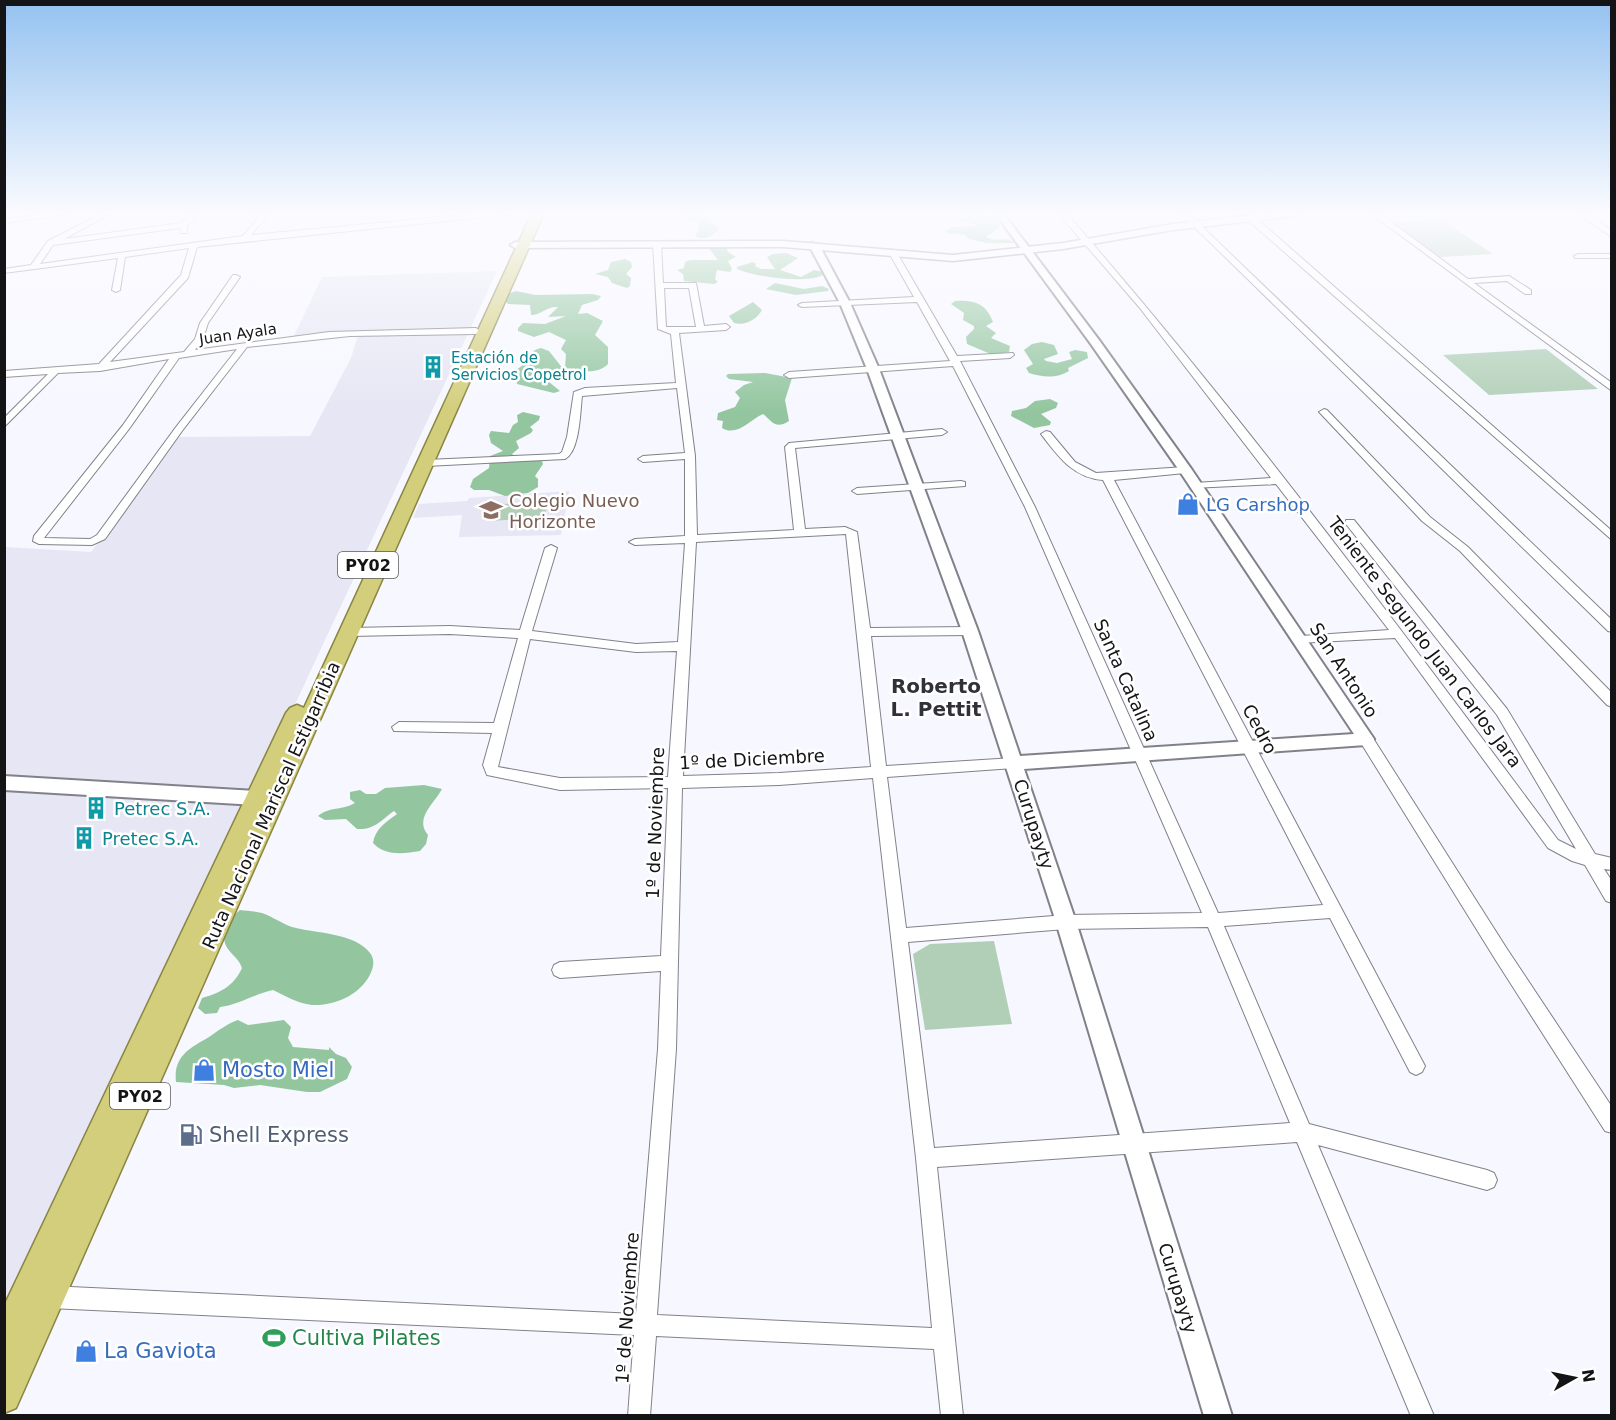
<svg xmlns="http://www.w3.org/2000/svg" width="1616" height="1420" font-family="'DejaVu Sans',sans-serif">
<style>
.built{fill:#e6e6f4}
.green{fill:#b1cfb7}
.forest{fill:#93c69f}
.lines{fill:none;stroke-linecap:round;stroke-linejoin:round}
.minor-casing{stroke:#818189;stroke-width:2}
.tertiary-casing{stroke:#818189;stroke-width:4}
.secondary-casing{stroke:#818189;stroke-width:3}
.trunk-casing{stroke:#898543;stroke-width:3}
.minor{fill:#fff;fill-rule:evenodd}
.tertiary{fill:#fff;fill-rule:evenodd}
.secondary{fill:#fff;fill-rule:evenodd}
.trunk{fill:#d3ce7b;fill-rule:evenodd}
.labels{text-anchor:middle;dominant-baseline:central;stroke-width:5;stroke-linejoin:round;paint-order:stroke}
.far-street-label{font-size:15px;fill:#141417;stroke:#fff}
.far-culture-label{font-size:15px;fill:#0d838f;stroke:#fff;text-anchor:start}
.shield{fill:#fff;stroke:#5a5a5d;stroke-width:1.5}
.shield-label{font-size:16px;font-weight:bold;fill:#141417}
.education-label{font-size:18px;fill:#785e54;stroke:#fff;text-anchor:start}
.shop-label{font-size:18px;fill:#366cbe;stroke:#fff;text-anchor:start}
.street-label{font-size:18px;fill:#141417;stroke:#fff}
.culture-label{font-size:18px;fill:#0d838f;stroke:#fff;text-anchor:start}
.neighbourhood-label{font-size:20px;font-weight:bold;fill:#323139;stroke:#fff}
.near-shop-label{font-size:21px;fill:#366cbe;stroke:#fff;text-anchor:start}
.near-service-label{font-size:21px;fill:#4e5e75;stroke:#fff;text-anchor:start}
.near-leisure-label{font-size:21px;fill:#27864d;stroke:#fff;text-anchor:start}
</style>
<rect width="100%" height="100%" fill="#f7f7ff"/>
<path class="built" d="M716,213h121l5,10z
M497,271l-60,129 -432,926v-779l86,5 88,-115 131,-1 41,-78 8,-26 -66,6 29,-61z
M569,491l-8,44 -102,2 3,-22 -49,3 6,-14 48,-3 2,-3z"/>
<path class="green" d="M1442,220l51,34 -53,3 -49,-34z
M1546,349l52,40 -109,6 -46,-40z
M547,503l-2,15 -57,3 5,-17z
M994,941l18,83 -87,6 -12,-76 17,-10z"/>
<path class="forest" d="M691,213l14,2 14,14c-7,8 -14,11 -24,8l4,-8 -1,-7 -17,-4 1,-3z
M959,213h15l24,6 2,8 -14,10c9,6 21,-2 29,6h-28l-18,-4 -4,-4 -19,-2 -1,-2 9,-4 26,-1 -19,-6z
M726,246l2,6 8,5 -8,4 4,8 -2,3 -13,-2 -2,9 3,3 -4,2 -30,-3 -1,-7 -6,-4 7,-2 1,-6 5,-2h28l-9,-12z
M786,253l12,5 -18,12 21,7 13,-7 10,2 -1,3c-17,9 -68,2 -86,-6v-2l16,-5 3,2 -1,2 6,3h14l-8,-12 6,-3z
M625,259l6,3 1,5 -6,7 5,4 -1,8 -3,2 -15,-5 -4,-6 -13,-3 13,-4 3,-8z
M775,283l29,6 18,-3 7,3 -1,2 -32,4 -30,-6z
M516,291l20,4 56,-1 9,2 -3,4 -16,5 -4,9 9,-1 16,8 -8,14 13,12v17c-11,11 -29,7 -43,4l1,-14 -5,-5 5,-9 -17,-8 -15,5 -16,-6v-3l5,-5 22,1 21,-8 -18,1 10,-10c-11,-1 -17,8 -27,8l-1,-10 -22,-1 -2,-2 1,-8z
M955,301c19,-1 31,2 38,21l-7,4 10,7 -5,5 19,8 -1,6 -16,3 -26,-11 -1,-7 8,-8v-3l-11,-6 1,-7 -13,-9z
M753,302l9,8c-6,10 -17,16 -28,13l-5,-7z
M1042,342l12,3 4,9 -14,5 2,2 11,2 15,-4 -3,-7 6,-2 12,2 1,6 -20,10 1,3c-13,8 -26,6 -40,2l-3,-5 7,-4 -9,-14 8,-6z
M541,348l8,3 15,19 -4,6 -6,2 -8,-4 -3,3 17,14 -6,2 -37,-9 -1,-6 -5,-4c3,-4 10,-6 12,-10 5,-7 8,-14 18,-16z
M765,373l27,5 -7,22 4,21c-14,9 -17,0 -26,-7 -13,6 -26,23 -41,14l1,-7 -6,-1 1,-7 17,-6 5,-9 -5,-6 9,-7 9,-3 -24,-3 -3,-3 2,-2z
M1050,399l8,4 -2,5 -15,6 10,8 -1,3 -16,3 -23,-12 1,-5 14,-3 9,-7z
M523,412l17,4 -1,4 -9,7 3,3 -2,3 -15,8 3,7 -7,6 4,3 26,4 1,3 -8,12 3,3v8l-10,6 -23,3 -16,-6h-15l-4,-3 3,-8 16,-11 1,-12 13,-5 -12,-8 -2,-8 2,-4 18,2 4,-8 5,-3 -1,-7z
M424,785l18,4c-8,15 -28,29 -14,46l-2,9 -6,7c-17,3 -35,5 -47,-8 2,-14 13,-21 24,-29l-3,-3c-13,9 -19,19 -37,18l-11,-10 -21,1 -7,-4c12,-10 23,-5 37,-13l-5,-4v-7l10,-2 6,4h10l9,-6z
M240,910c7,1 15,1 22,3 11,4 19,10 30,14 21,6 64,6 78,26 4,5 4,11 2,17 -9,24 -36,36 -60,35 -15,-2 -27,-9 -39,-15 -19,4 -34,15 -53,17l-3,6 -12,1 -7,-6 4,-10c18,-5 32,-12 40,-30 -3,-9 -9,-12 -14,-19 -10,-14 1,-30 12,-39z
M238,1020l10,5 36,-5 7,7 -3,11 5,9 36,3v-3l7,7 10,4 6,9 -5,12 -27,13h-13l-47,-7 -26,3 -10,-3 -48,-3c-3,-26 14,-34 33,-45 10,-7 18,-13 29,-17z"/>
<g class="lines">
<g class="minor-casing">
<path id="minor" d="M55,213h22l-73,10v-4z
M103,213h9l-48,26 117,-16 12,-10h8l-14,13v7h-6l-1,-5 -127,17 -13,19 203,-28 19,-23h8l-19,22 232,-22h26l-4,2 -308,32 -9,31 -78,84 74,-10 11,-13 5,-16 33,-48h3l4,2 -32,46 -5,16 -8,11 134,-18 147,-4 4,3 -4,3 -126,2 -103,11 -65,84 -77,108 -13,6 -53,-1 -6,-3 1,-5 89,-111 46,-66 -69,12 -42,2 -54,54v-9l44,-44 -44,3v-6l95,-7 82,-89 8,-27 -64,9 -5,33 -4,2 -4,-2 6,-32 -114,15v-4l27,-4 17,-24zM237,349l-61,78 -79,108 -7,4 -46,-1 85,-109 50,-71z
M1058,213h8c175,200 333,414 492,627l18,9 -79,-134 -151,-191v-4h8l153,189 88,145 17,4v12l-8,-1 8,12v22l-6,-2 -21,-36 -13,-4 -24,-13 -153,-210 -98,5 -2,-3 2,-3 4,-1 88,-6 -113,-146 -85,4v-4l4,-1 76,-5 -132,-171z
M1180,213h8l424,407v12l-4,-1z
M1370,213h9l89,66 41,-3 22,14v4h-6l-18,-13 -33,2 138,100v8z
M1577,213h9l26,18v6z
M1249,217h6l357,314v9l-363,-319z
M657,242l4,2 2,39h33l8,43 22,-2 4,3 -4,3 -47,3 16,123 2,79 97,-5 -9,-83 4,-4 153,-14 5,3 -5,3 -147,13 10,81 40,-2 12,5 13,96 100,-1 6,4 -6,4 -99,1 15,130 128,-8 5,1 2,4 -2,4 -5,1 -127,9 19,151 160,-13 136,-2 -177,-406 -72,-141 -164,12 -5,-3 5,-3 161,-11 -33,-59 -115,5 -4,-2 4,-2 112,-6 -25,-44 4,-2 4,2 60,103 56,-3 1,2 -4,3 -50,3 75,146 183,406 105,-8 -220,-425c-30,-2 -45,-24 -62,-46l5,-3 4,1 25,30 21,11 89,-6 5,3 -5,3 -71,7 311,586 -3,6 -6,3 -6,-3 -80,-154 -106,8 85,198 178,46 7,3 3,7 -3,7 -7,3 -169,-45 116,271h-23l-114,-274 -360,25 26,249h-22l-7,-67 -278,-13 -6,80h-22l6,-81 -585,-27 -7,-4 -4,-7 4,-7 7,-4 587,28 22,-265 3,-78 -101,7 -6,-3 -2,-5 2,-5 6,-3 101,-6 7,-168 -108,2 -68,-14 -5,-1 -4,-10 9,-32 -98,-2 -2,-4 7,-5 95,1 24,-85 -68,-4 -100,2 -6,-4 6,-4 100,-2 70,4 25,-82 6,-3 6,3 -25,83 104,13 42,-2 7,-99 -50,2 -6,-3 6,-3 50,-3v-77l-42,3 -5,-3 5,-3 42,-3 -8,-65 -95,8c-2,16 -2,55 -17,63l-139,7 -5,-3 5,-3 133,-6 3,-2 5,-15 7,-45 11,-4 91,-5 -5,-49 -13,-5 -5,-85zM664,288h25l7,39h-30zM846,534l25,233 -92,6 -96,3 13,-234zM530,639l106,13 41,-1 -9,126 -108,1 -62,-11zM873,778l43,380 16,170 -275,-13 19,-266 6,-261 97,-3zM1208,927l82,196 -356,25 -26,-206 158,-13z
M1578,254h34v4h-37l-1,-2z
M1324,409l3,1 103,107 38,30 144,146v14l-5,-2 -147,-154 -38,-30 -101,-107 -2,-2z
M961,481l4,1v4l-108,8 -5,-3 5,-3z
M1366,734l5,1 136,214 105,158v26l-7,-2 -110,-172 -134,-216 -2,-4 2,-4z"/>
</g>
<g class="tertiary-casing">
<path id="tertiary" d="M995,213h8l96,127 93,130 182,269 -2,4 -6,2 -342,24 52,153 156,494h-28l-148,-494 -94,-291 -95,-262 -27,-66 -31,-58 2,-2 8,2 31,58 29,66 99,262 42,125 334,-22 -173,-261 -90,-129z
M4,776l253,15 10,-2 6,2 3,5 -3,5 -16,4 -253,-15z"/>
</g>
<g class="secondary-casing">
<path id="secondary" d="M1270,213h30l-5,3 -122,14 -110,19 -110,12 -170,-14 -268,1 -5,-3 5,-3 268,-1 170,14 110,-12 110,-19z"/>
</g>
<g class="trunk-casing">
<path id="trunk" d="M532,213h12l-528,1195 -12,5v-107l282,-593 4,-5 7,-3 7,3z"/>
</g>
<use href="#minor" class="minor"/>
<use href="#tertiary" class="tertiary"/>
<use href="#secondary" class="secondary"/>
<use href="#trunk" class="trunk"/>
</g>
<linearGradient id="sky" x2="0" y2="1"><stop stop-color="#94c2f0"/><stop offset="0.52" stop-color="#fbfbff"/><stop offset="1" stop-color="#fbfbff" stop-opacity="0"/></linearGradient>
<rect width="1616" height="412" fill="url(#sky)"/>
<defs>
<g id="building-bare" transform="scale(1.8)"><path d="M-4-6H4V6H1V3H-1V6H-4ZM-2.5-4.3h1.7v1.8h-1.7ZM.8-4.3h1.7v1.8H.8ZM-2.5-1h1.7V.8h-1.7ZM.8-1h1.7V.8H.8Z" fill="#0f9aa8" stroke="#fff" stroke-width="2.5" paint-order="stroke"/></g>
<g id="shop-bare" transform="scale(1.8)"><path d="M-5-2.5h2.3a2.7 3.5 0 0 1 5.4 0H5L5.5 6h-11ZM-1.5-2.5h3a1.5 2.3 0 0 0-3 0Z" fill="#3f7fe0" stroke="#fff" stroke-width="2.5" paint-order="stroke"/></g>
<g id="university-bare" transform="scale(1.8)"><path d="M0-5L7-2L0 1L-7-2ZM-4 1L0 2.5L4 1V4Q0 6-4 4Z" fill="#8d6e63" stroke="#fff" stroke-width="2.5" paint-order="stroke"/></g>
<g id="fuel-bare" transform="scale(1.8)"><path d="M-5.5-6h7V0h2V4h1.3V-2.5L3-4.5l.8-.8L6-3V5H2.5V1h-1V6h-7ZM-4.2-4.7v3.2H.2V-4.7Z" fill="#5c6f8a" stroke="#fff" stroke-width="2.5" paint-order="stroke"/></g>
<g id="stadium-bare" transform="scale(1.8)"><path d="M0-5a6.5 5 0 1 0 0 10a6.5 5 0 1 0 0-10ZM-3.5-1.8h7v3.6h-7Z" fill="#2e9e5b" stroke="#fff" stroke-width="2.5" paint-order="stroke"/></g>
</defs>
<g fill-rule="evenodd">
<use href="#building-bare" x="433" y="367"/>
<use href="#shop-bare" x="1188" y="504"/>
<use href="#university-bare" x="491" y="510"/>
<use href="#building-bare" x="96" y="808"/>
<use href="#building-bare" x="84" y="838"/>
<use href="#shop-bare" x="204" y="1070"/>
<use href="#fuel-bare" x="191" y="1135"/>
<use href="#stadium-bare" x="274" y="1338"/>
<use href="#shop-bare" x="86" y="1351"/>
</g>
<g class="labels">
<g class="far-street-label">
<text transform="translate(238 334) rotate(-8)">Juan Ayala</text>
</g>
<g class="far-culture-label">
<text x="451" y="358">Estación de<tspan x="451" dy="17">Servicios Copetrol</tspan></text>
</g>
<g class="shield">
<rect x="338" y="552" width="60" height="26" rx="4.5"/>
<rect x="110" y="1083" width="60" height="26" rx="4.5"/>
</g>
<g class="shield-label">
<text x="368" y="565">PY02</text>
<text x="140" y="1096">PY02</text>
</g>
<g class="education-label">
<text x="509" y="500">Colegio Nuevo<tspan x="509" dy="21">Horizonte</tspan></text>
</g>
<g class="shop-label">
<text x="1206" y="504">LG Carshop</text>
</g>
<g class="street-label">
<text transform="translate(1425 642) rotate(53)">Teniente Segundo Juan Carlos Jara</text>
<text transform="translate(1344 670) rotate(57)">San Antonio</text>
<text transform="translate(1126 680) rotate(66)">Santa Catalina</text>
<text transform="translate(1260 729) rotate(62)">Cedro</text>
<text transform="translate(752 759) rotate(-3)">1º de Diciembre</text>
<text transform="translate(271 805) rotate(-66)">Ruta Nacional Mariscal Estigarribia</text>
<text transform="translate(655 823) rotate(-88)">1º de Noviembre</text>
<text transform="translate(1034 824) rotate(72)">Curupayty</text>
<text transform="translate(1178 1288) rotate(73)">Curupayty</text>
<text transform="translate(627 1308) rotate(-86)">1º de Noviembre</text>
</g>
<g class="culture-label">
<text x="114" y="808">Petrec S.A.</text>
<text x="102" y="838">Pretec S.A.</text>
</g>
<g class="neighbourhood-label">
<text x="936" y="686">Roberto<tspan x="936" dy="23">L. Pettit</tspan></text>
</g>
<g class="near-shop-label">
<text x="222" y="1070">Mosto Miel</text>
<text x="104" y="1351">La Gaviota</text>
</g>
<g class="near-service-label">
<text x="209" y="1135">Shell Express</text>
</g>
<g class="near-leisure-label">
<text x="292" y="1338">Cultiva Pilates</text>
</g>
</g>
<rect width="1616" height="1420" fill="none" stroke="#141417" stroke-width="12"/>
<g transform="translate(1574 1378) rotate(81)" stroke="#ffffff" stroke-width="4.5" paint-order="stroke">
<path d="M0-4.5L10 22L0 15L-10 22Z" fill="#141417"/>
<text y="-9" font-size="16" font-weight="bold" text-anchor="middle" fill="#141417">N</text>
</g>
</svg>
